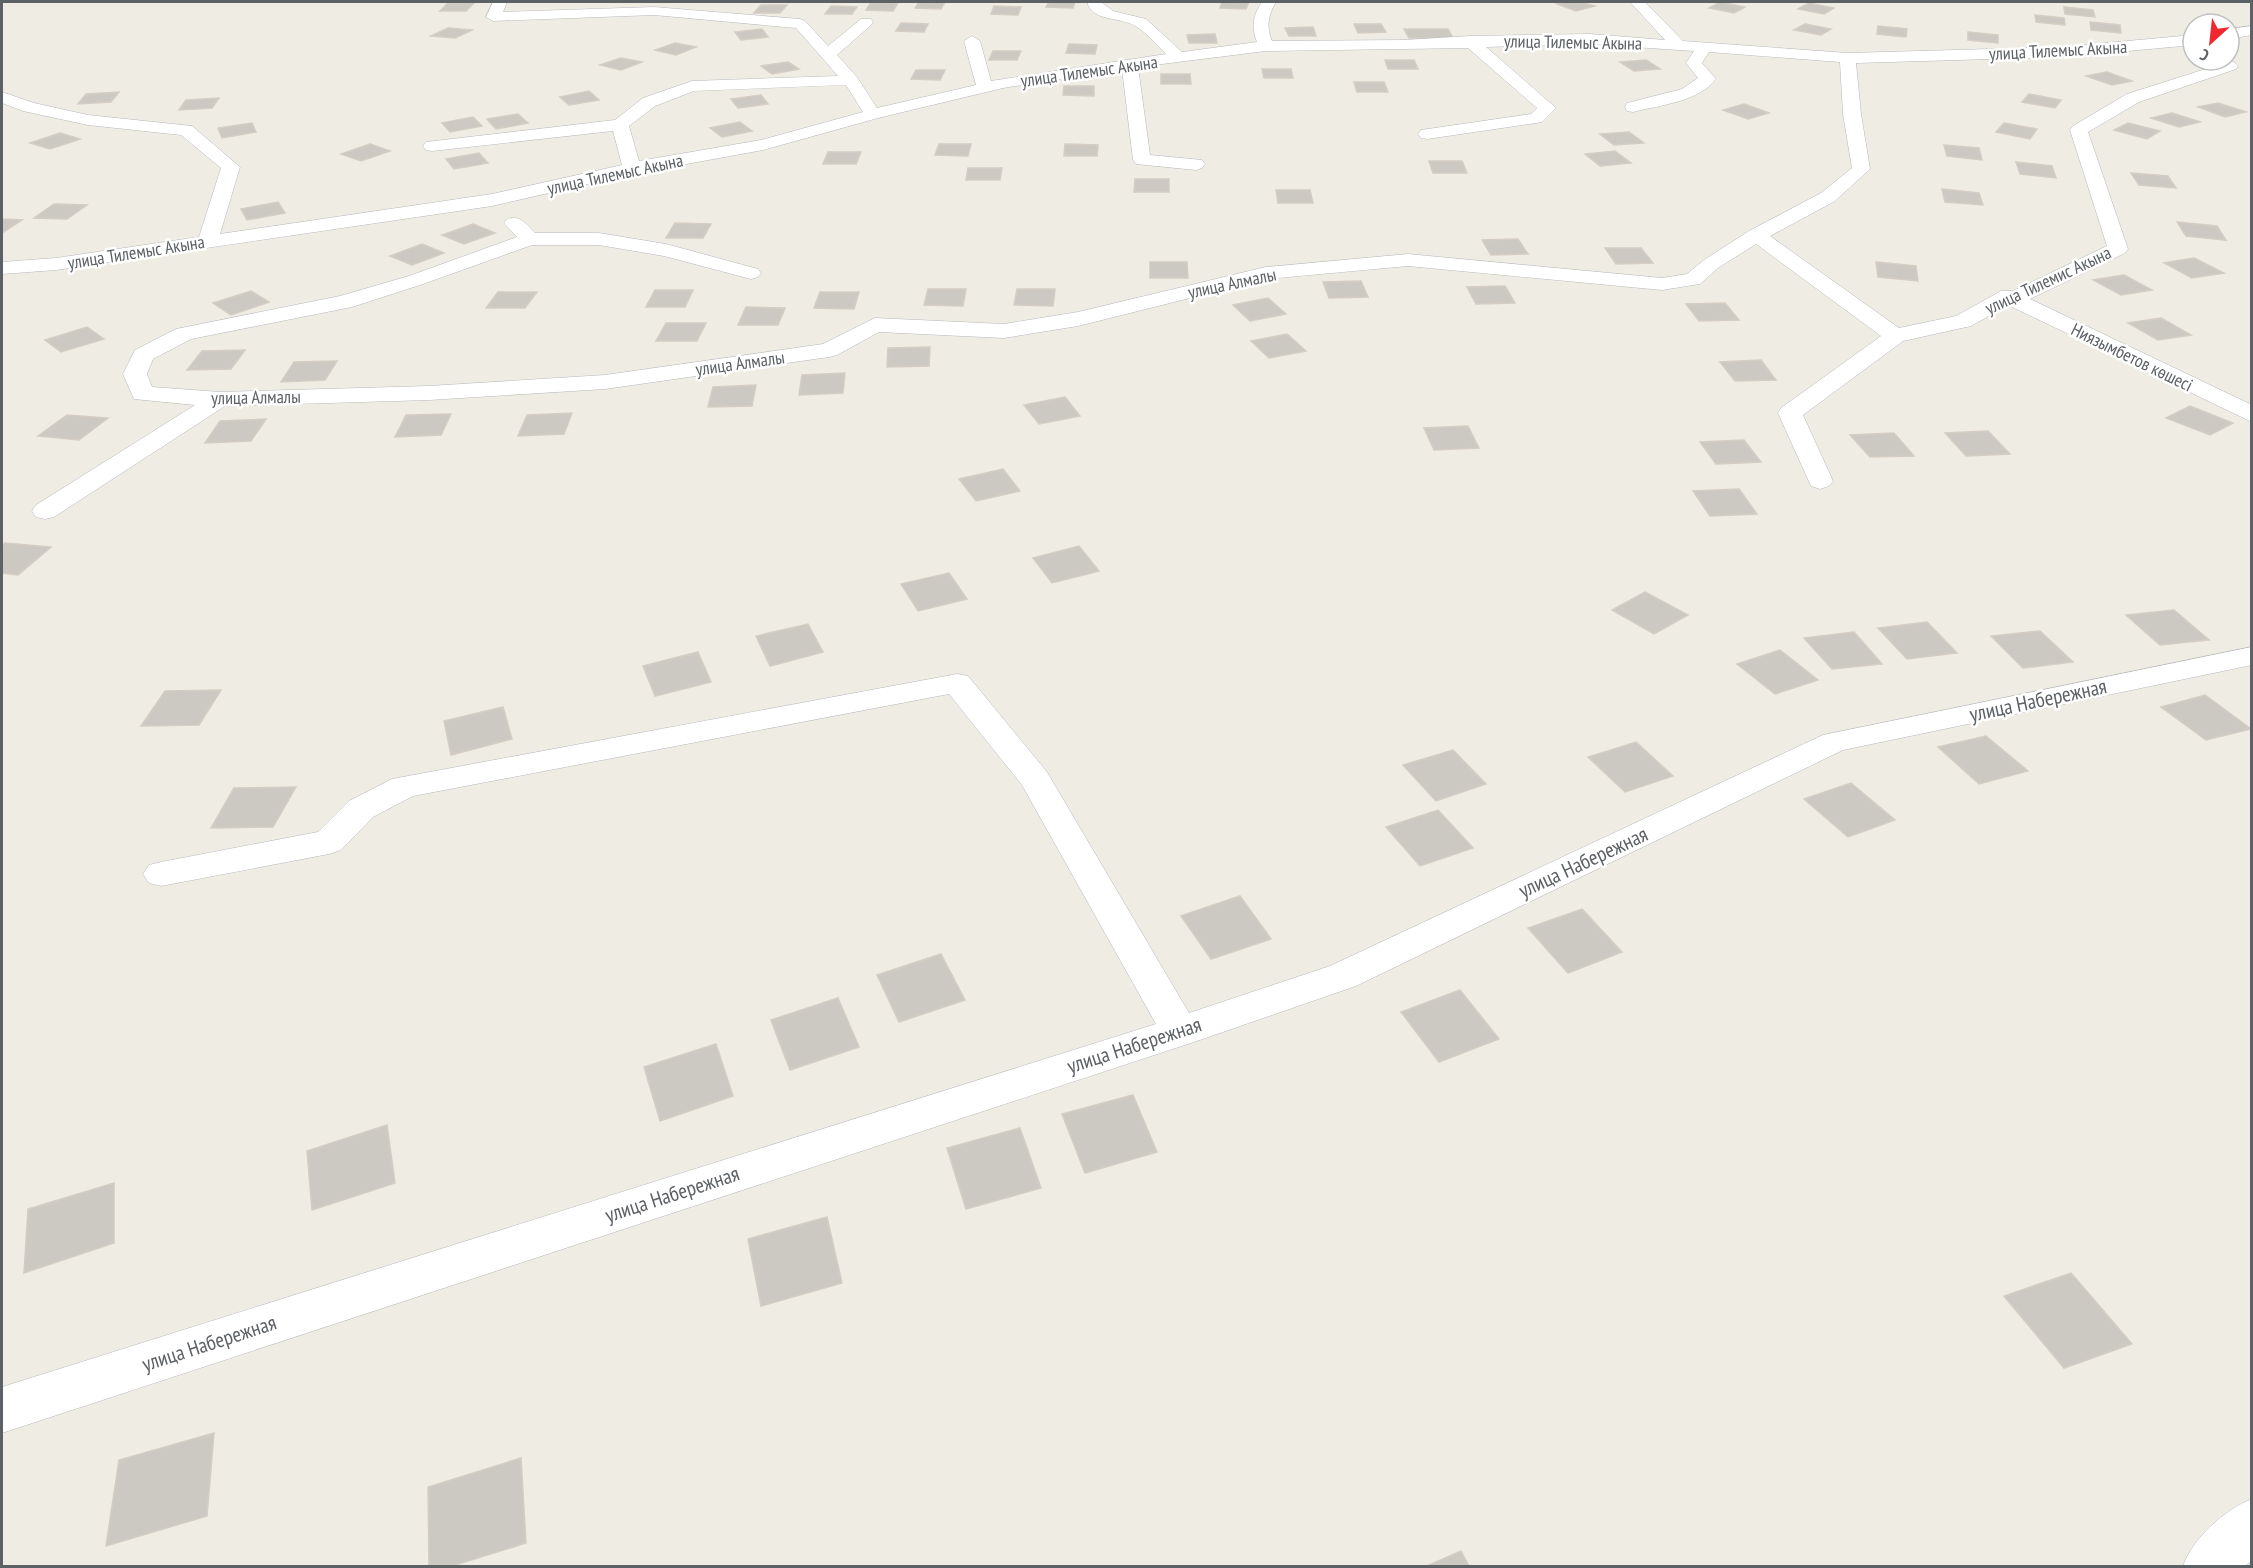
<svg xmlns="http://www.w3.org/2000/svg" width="2253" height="1568" font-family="'PT Sans Narrow',sans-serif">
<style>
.building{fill:#ccc9c3;stroke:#d4cdc2;stroke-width:1.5}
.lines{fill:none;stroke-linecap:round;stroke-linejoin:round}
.minor-casing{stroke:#b5b8bc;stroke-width:1}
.minor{fill:#fff;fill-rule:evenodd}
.labels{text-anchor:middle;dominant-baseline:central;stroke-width:5;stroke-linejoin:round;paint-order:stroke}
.far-street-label{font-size:18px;fill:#5c6165;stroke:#fff}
.street-label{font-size:21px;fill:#5c6165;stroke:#fff}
</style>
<rect width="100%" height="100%" fill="#efece4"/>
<path class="building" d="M871,2l27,1 -5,8 -27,-1z
M919,2h26l-4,7 -26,-1z
M1049,2h26l-2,6 -27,-1z
M1222,2h27l-3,7 -26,-1z
M1569,2h11l15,4 -19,5 -19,-7z
M1720,2l25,5 -11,6 -25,-5z
M448,3h26l-8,8h-26z
M1809,3l25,5 -10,6 -26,-5z
M761,5h26l-7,8h-26z
M831,6l26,1 -5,7h-27z
M994,6l27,1 -3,8 -27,-1z
M2064,7l29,3 2,7 -30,-3z
M2035,15l29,3 1,7 -29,-3z
M2203,17l29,6 -40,-1z
M2090,22l30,3 1,8 -30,-3z
M901,23l27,1 -4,8 -28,-1z
M1354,24h27l5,8 -28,1z
M1805,24l26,5 -10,6 -27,-5z
M1878,26l29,3 -1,8 -29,-3z
M1313,27l3,9h-27l-4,-8z
M448,28l24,2 -17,8 -24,-2z
M762,29l6,8 -27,3 -6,-8z
M1404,29h44l5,9h-44z
M1968,32l30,3v8l-30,-3z
M1215,34l2,9h-28l-2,-8z
M675,43l21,4 -20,8 -21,-5z
M1069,44l28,1 -2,9 -29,-1z
M993,51h28l-4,9h-28z
M621,58l21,4 -21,8 -21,-5z
M1385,60h29l4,9h-30z
M1646,60l14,9 -26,2 -14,-9z
M788,62l11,7 -27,5 -11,-8z
M1262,69h29l2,9h-29z
M916,70h29l-5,10 -29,-1z
M2107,72l25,9 -20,4 -26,-9z
M1161,74h29l1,10h-30z
M1354,82h30l4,10h-31z
M1064,86h30v10l-31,-1z
M589,91l10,9 -30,5 -9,-8z
M119,92l-8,10 -33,2 8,-10z
M2029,94l32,6 -6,8 -33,-6z
M761,95l7,9 -30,4 -7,-9z
M219,98l-7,10 -33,2 7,-10z
M2218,103l28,9 -21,5 -27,-10z
M1744,104l25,9 -21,6 -25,-9z
M2172,113l28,9 -21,5 -28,-9z
M518,114l10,9 -32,6 -9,-10z
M473,117l9,9 -32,6 -8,-9z
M740,122l12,9 -30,6 -12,-9z
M252,123l4,9 -34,6 -4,-10z
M2004,123l33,6 -7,10 -34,-7z
M2128,123l32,8 -13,8 -33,-9z
M1629,132l15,11 -30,2 -14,-11z
M60,133l20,6 -30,10 -20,-6z
M370,144l20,7 -29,10 -20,-7z
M939,144h32l-3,12 -33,-1z
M1065,144l33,1 -1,11h-33z
M1944,145l35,3 3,12 -35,-4z
M1615,151l16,12 -31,3 -15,-12z
M828,152h33l-5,12h-33z
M479,153l9,10 -34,6 -8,-10z
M1429,161h33l5,12h-34z
M2016,162l36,4 4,12 -36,-4z
M968,168h34l-2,12h-34z
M2131,173l37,3 8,12 -37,-3z
M1135,179h34v13h-35z
M1942,189l37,4 4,12 -38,-3z
M1276,190h34l3,13h-35z
M278,202l7,11 -38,7 -6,-11z
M54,204l33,1 -20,14 -33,-1z
M2,219l20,1 -20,13z
M2177,222l40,4 9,14 -40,-4z
M675,223l36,1 -8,14h-37z
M473,224l22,9 -31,11 -22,-9z
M1518,239l10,15 -37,1 -9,-15z
M422,244l22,9 -32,12 -22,-9z
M1605,248h36l12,15 -37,1z
M2194,258l30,15 -32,5 -28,-15z
M1150,262h37l1,16h-38z
M1876,262l40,4 2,15 -40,-4z
M2124,275l28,15 -31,5 -28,-15z
M1361,281l7,16 -39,1 -6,-16z
M1505,286l10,17 -39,1 -9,-17z
M928,289h38l-3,17 -39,-1z
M1017,289h38l-2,17 -39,-1z
M655,290h38l-8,17h-39z
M251,291l18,11 -38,13 -18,-12z
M498,292h39l-12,16h-39z
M820,292h39l-5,17 -40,-1z
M1268,298l18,16 -36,7 -17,-16z
M1725,303l14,17 -40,1 -13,-17z
M746,307l39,1 -7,17h-40z
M2161,318l30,17 -33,5 -30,-17z
M666,323h40l-9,18h-41z
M87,327l17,12 -43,13 -16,-12z
M1287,334l19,17 -37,7 -18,-17z
M930,347l-1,19 -42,1 1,-19z
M245,350l-14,19 -44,1 15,-19z
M1761,360l15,20 -41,1 -15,-19z
M337,361l-12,19 -44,2 13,-20z
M845,373l-2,20 -44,2 3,-20z
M756,385l-4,21 -44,1 5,-20z
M1065,397l15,19 -41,8 -15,-19z
M2190,406l43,17 -23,12 -44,-17z
M572,413l-8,21 -46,2 9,-21z
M451,414l-10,21 -46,2 11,-22z
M67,415l41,3 -29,22 -41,-4z
M266,419l-15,22 -46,2 15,-22z
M1468,426l11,22 -45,2 -10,-22z
M1988,431l22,23 -44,2 -21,-23z
M1894,433l20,23 -44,1 -20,-22z
M1744,440l17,22 -45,2 -16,-22z
M1003,469l17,22 -44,10 -17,-22z
M1739,489l18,25 -47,2 -17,-25z
M5,543l46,4 -33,28 -16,-2v-27z
M1079,546l20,25 -47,12 -19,-25z
M949,573l18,26 -49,12 -17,-27z
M1645,592l43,23 -34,19 -42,-24z
M2174,610l35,30 -49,5 -34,-30z
M1927,622l30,31 -50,6 -29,-31z
M808,624l15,28 -53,14 -14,-30z
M2040,631l33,31 -50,6 -32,-32z
M1854,632l28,32 -50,5 -28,-31z
M1780,650l38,30 -43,14 -38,-30z
M698,652l13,30 -56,14 -12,-30z
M221,690l-22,35 -58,1 24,-35z
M2205,695l46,34 -45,11 -45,-33z
M503,707l9,32 -61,16 -7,-34z
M1986,736l42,35 -49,13 -41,-37z
M1636,742l37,34 -48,16 -37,-35z
M1453,750l33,34 -50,17 -33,-36z
M1851,783l44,37 -47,17 -44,-38z
M296,787l-23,40 -62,1 23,-40z
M1438,810l35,38 -53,18 -34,-39z
M1240,896l31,43 -60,20 -30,-43z
M1582,909l40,43 -54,21 -40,-45z
M941,954l24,46 -66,22 -22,-47z
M1460,990l39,49 -60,23 -38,-50z
M838,998l21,49 -69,23 -19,-50z
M716,1044l17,52 -73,25 -16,-54z
M1133,1095l24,57 -72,21 -23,-59z
M387,1125l8,58 -83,27 -5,-59z
M1020,1128l21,60 -75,21 -19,-61z
M114,1183v60l-90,30 4,-64z
M827,1217l15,66 -81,23 -13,-67z
M2071,1273l61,71 -68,24 -60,-72z
M214,1433l-7,83 -101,30 13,-86z
M521,1458l5,85 -74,23h-23l-1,-79z
M1461,1551l8,15h-42z"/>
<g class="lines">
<g class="minor-casing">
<path id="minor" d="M493,2h14l-4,10 151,-5 146,12 5,2 23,25 33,-27h10l2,3 -2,3 -34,30 20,22 20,31 99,-23 -12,-44 8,-5 8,5 11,40 175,-27c-9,-9 -18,-20 -29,-27 -15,-11 -44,-4 -50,-25h14l12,9 33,8 36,33 75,-10c-6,-15 -4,-27 5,-40h14c-8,13 -10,25 -4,39l132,-1 66,-4 120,-2 75,6 -35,-38h15l38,39 165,12 214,-6 131,-12v10l-131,12 -206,6 5,51 9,55 -35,32 -65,35 129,92 57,-12 45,-25h12l94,-45 -37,-116 3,-4 54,-32 88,-28 -7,-6c11,0 23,-3 30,6l-2,3 -97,33 -51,30 40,117 -3,4 -95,46 222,106v17l-244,-117 -37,21 -68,15 -100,74 30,66 -4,5 -9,3 -9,-3 -33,-73 3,-5 100,-72 -125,-92 -38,24 -18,16 -38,6 -254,-24 -142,13 -188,47 -74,12 -125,-6 -42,23 -8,2 -224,32 -176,11 -204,6 -171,111 -9,2 -9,-2 -4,-6 4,-6 159,-100 -61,-6 -11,-25 12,-24 41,-21 164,-33 69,-20 108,-39 -13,-14 3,-4c14,-4 19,5 28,14h64l67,11 92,25 3,4 -3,4 -7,2 -87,-23 -65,-11h-67l-109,39 -71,23 -161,32 -38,20 -6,15 5,13 68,5 209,-6 176,-11 218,-31 52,-26 129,6 74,-12 188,-45 142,-13 254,24 25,-4 17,-14 45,-29 72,-38 31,-25 -9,-54 -3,-52 -131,-10 -7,11 14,16c-18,23 -56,26 -83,33l-6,-1 -2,-4 2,-4 55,-14 16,-11 -12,-15 8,-12 -104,-7 -104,3 70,61 -14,14 -6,1 -109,16 -6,-1 -3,-4 3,-4 110,-16 6,-6 -69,-60 -202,3 -128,16 12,88 52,5 3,4 -3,4 -6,2 -60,-6 -3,-4 -11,-91 -119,19 -125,30 -115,32 -131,24 -140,32 -436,64 -54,4v-12l54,-4 143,-21 22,-69 -40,-33 -93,-10 -65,-14 -21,-8v-11l32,11 54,12 104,11 48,41 -20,67 272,-40 130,-29 -9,-34 -181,20 -6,-1 -3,-4 3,-4 189,-22 28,-22 49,-17 146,-5 -42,-48 -142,-13 -161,6 -7,-4zM846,85l17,27 -102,28 -122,21 -10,-35 26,-20 39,-15z
M2252,26v9l-23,4v-10z
M2252,647v18l-409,85 -487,236 -162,56 -1192,391v-46l1154,-363 -134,-239 -73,-91 -536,102 -40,21 -32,33 -12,4 -168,32 -12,-3 -6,-9 6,-9 12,-3 157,-30 31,-31 43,-22 565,-105 11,2 79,96 142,241 141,-47 493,-231z
M2252,1499v61l-7,6h-62c10,-28 41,-56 69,-67z"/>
</g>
<use href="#minor" class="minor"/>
</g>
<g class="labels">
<g class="far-street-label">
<text transform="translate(1573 42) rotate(1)">улица Тилемыс Акына</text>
<text transform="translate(2058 50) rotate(-3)">улица Тилемыс Акына</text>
<text transform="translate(1089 71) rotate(-8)">улица Тилемыс Акына</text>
<text transform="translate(615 174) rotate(-12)">улица Тилемыс Акына</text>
<text transform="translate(136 252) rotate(-9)">улица Тилемыс Акына</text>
<text transform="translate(2048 280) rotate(-25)">улица Тилемис Акына</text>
<text transform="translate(1232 283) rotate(-12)">улица Алмалы</text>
<text transform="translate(2132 357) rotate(26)">Ниязымбетов көшесі</text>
<text transform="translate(740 363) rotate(-8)">улица Алмалы</text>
<text transform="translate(256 397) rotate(-1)">улица Алмалы</text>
</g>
<g class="street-label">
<text transform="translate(2038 700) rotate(-12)">улица Набережная</text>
<text transform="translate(1583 862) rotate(-25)">улица Набережная</text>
<text transform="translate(1134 1045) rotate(-18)">улица Набережная</text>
<text transform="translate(672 1194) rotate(-18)">улица Набережная</text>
<text transform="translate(209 1343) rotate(-18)">улица Набережная</text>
</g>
</g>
<rect width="2253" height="1568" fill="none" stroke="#5c6165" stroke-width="6"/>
<g transform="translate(2211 42) rotate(207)"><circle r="28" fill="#ffffff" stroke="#bec0c1" stroke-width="1.5"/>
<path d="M0-4.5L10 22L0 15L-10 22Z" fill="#f02930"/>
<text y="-9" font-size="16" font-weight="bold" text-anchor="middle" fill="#5c6165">С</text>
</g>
</svg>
